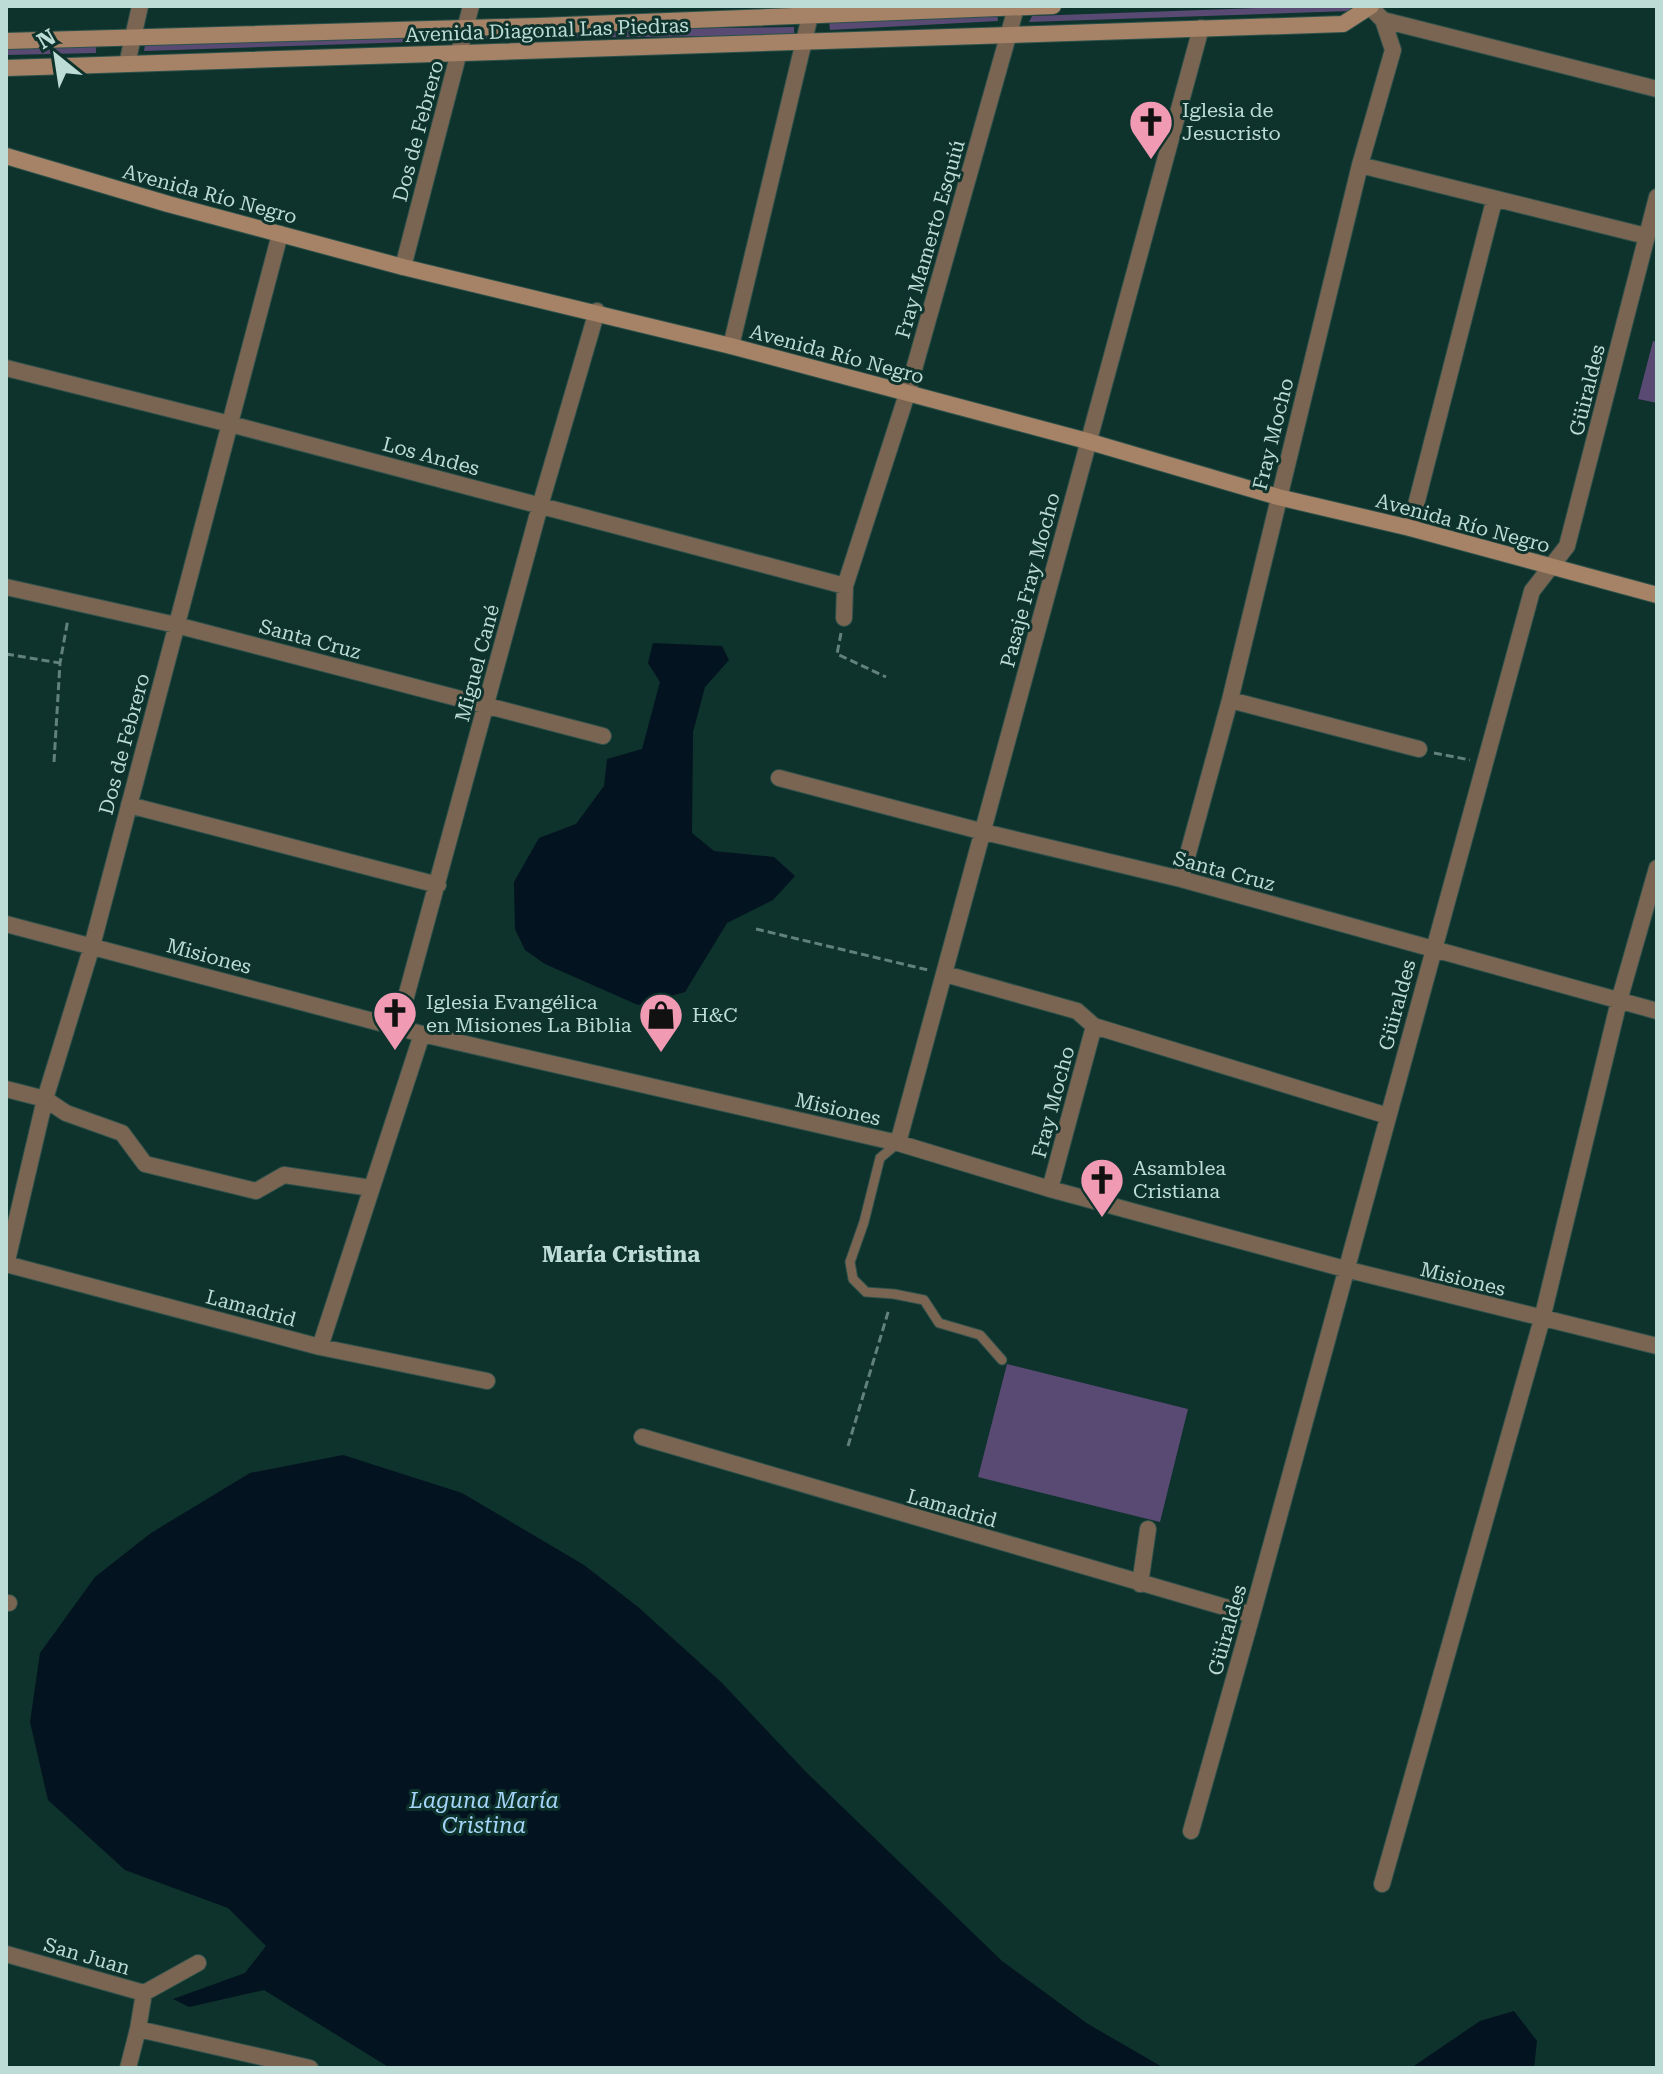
<svg xmlns="http://www.w3.org/2000/svg" width="1663" height="2074" font-family="'Roboto Serif',serif">
<style>
.green{fill:#594a73}
.water{fill:#03131f}
.lines{fill:none;stroke-linecap:round;stroke-linejoin:round}
.lane-casing{stroke:#2d514a;stroke-width:11}
.street-casing{stroke:#2d514a;stroke-width:18}
.secondary-casing{stroke:#2d514a;stroke-width:18}
.path{stroke:#60827b;stroke-width:3;stroke-dasharray:8 4;stroke-linecap:butt}
.lane{stroke:#7a6452;stroke-width:9}
.street{stroke:#7a6452;stroke-width:16}
.secondary{stroke:#a68367;stroke-width:16}
.labels{text-anchor:middle;dominant-baseline:central;stroke-width:6;stroke-linejoin:round;paint-order:stroke}
.street-label{font-size:20px;fill:#bcdcd5;stroke:#0e322c}
.poi-label{font-size:20px;fill:#bcdcd5;stroke:#0e322c;text-anchor:start}
.neighbourhood-label{font-size:22px;font-weight:bold;fill:#bcdcd5;stroke:#0e322c}
.water-label{font-size:22px;font-style:italic;fill:#a5d5f8;stroke:#0e322c}
</style>
<rect width="100%" height="100%" fill="#0e322c"/>
<path class="green" d="M1315,6h41l-6,5 -321,11 3,-6z
M997,13l1,8 -168,9 -1,-9z
M794,27v8l-317,4v-8z
M440,35l1,6 -297,10 1,-6z
M96,46v7l-90,2v-6z
M1653,341l4,1v61l-19,-4z
M1007,1364l181,45 -28,113 -182,-45z"/>
<path class="water" d="M653,643l69,3 7,14 -24,27 -12,45 -1,101 22,18 60,6 21,19 -22,24 -46,23 -42,69 -47,13 -93,-41 -20,-14 -10,-21 -1,-47 25,-44 37,-14 28,-38 3,-27 35,-10 18,-67 -12,-19z
M343,1455l119,38 122,72 54,42 83,75 85,90 196,189 86,63 76,44h-774l-126,-78 -75,17 -16,-8 72,-26 21,-27 -38,-38 -103,-38 -77,-70 -18,-78 10,-69 55,-76 56,-44 99,-60z
M1514,2011l23,30 -3,27h-123l69,-47z"/>
<g class="lines">
<g class="lane-casing">
<path id="lane" d="M898,1143l-18,15 -16,64 -14,40 3,17 13,13 28,2 30,6 15,23 41,12 22,25"/>
</g>
<g class="street-casing">
<path id="street" d="M1383,20l274,69
M127,64l13,-58
M1360,165l286,71
M403,267l68,-261
M731,346l79,-330
M6,368l224,56 615,162
M1410,528l84,-327
M6,587l170,38 427,111
M844,618l1,-32 62,-192 109,-386
M1230,700l189,49
M779,778l205,54 197,47 476,132
M129,805l309,80
M1181,879l49,-179 130,-535 33,-115 -10,-30 -14,-14
M6,924l416,110 476,109 152,46 295,80 312,77
M945,974l132,37 17,15 294,90
M398,1026l142,-520 57,-195
M6,1089l39,10 21,14 56,20 23,31 111,27 28,-16 87,13
M898,1143l303,-1115
M1050,1189l44,-163
M6,1264l314,83 167,34
M6,1265l39,-166 47,-153 188,-712
M320,1347l102,-313
M642,1437l610,178
M1140,1584l8,-55
M6,1603h3
M1191,1831l61,-216 280,-1024 35,-45 90,-349
M1382,1884l160,-565 77,-318 38,-133
M6,1954l138,39 54,-30
M138,2029l172,39
M128,2068l10,-39 6,-36"/>
</g>
<g class="secondary-casing">
<path id="secondary" d="M6,41l533,-15 514,-20
M6,68c446,-15 892,-31 1337,-44l28,-18
M6,156l162,48 235,63 328,79 356,95 191,56 132,31 247,67"/>
</g>
<path class="path" d="M841,633l-4,21 49,23
M6,654l54,9
M1434,753l36,7
M54,762l6,-99 8,-44
M756,929l172,41
M848,1446l41,-137"/>
<use href="#lane" class="lane"/>
<use href="#street" class="street"/>
<use href="#secondary" class="secondary"/>
</g>
<defs>
<g id="church-pin" transform="scale(2.3)"><path d="M0 17L-7.5 6A9.5 9.5 0 1 1 7.5 6Z" fill="#f19ab4" stroke="#0e322c"/><path d="M-1.2-6h2.4v3.5h3.3v2.4h-3.3V6h-2.4V-.1h-3.3v-2.4h3.3Z" fill="#111"/></g>
<g id="shop-pin" transform="scale(2.3)"><path d="M0 17L-7.5 6A9.5 9.5 0 1 1 7.5 6Z" fill="#f19ab4" stroke="#0e322c"/><path d="M-5-2.5h2.3a2.7 3.5 0 0 1 5.4 0H5L5.5 6h-11ZM-1.5-2.5h3a1.5 2.3 0 0 0-3 0Z" fill="#111"/></g>
</defs>
<g fill-rule="evenodd">
<use href="#church-pin" x="1151" y="122"/>
<use href="#church-pin" x="395" y="1013"/>
<use href="#shop-pin" x="661" y="1015"/>
<use href="#church-pin" x="1102" y="1180"/>
</g>
<g class="labels">
<g class="street-label">
<text transform="translate(547 30) rotate(-2)">Avenida Diagonal Las Piedras</text>
<text transform="translate(418 131) rotate(-75)">Dos de Febrero</text>
<text transform="translate(210 194) rotate(15)">Avenida Río Negro</text>
<text transform="translate(930 239) rotate(-74)">Fray Mamerto Esquiú</text>
<text transform="translate(837 354) rotate(15)">Avenida Río Negro</text>
<text transform="translate(1587 390) rotate(-76)">Güiraldes</text>
<text transform="translate(1273 434) rotate(-76)">Fray Mocho</text>
<text transform="translate(431 456) rotate(15)">Los Andes</text>
<text transform="translate(1463 523) rotate(15)">Avenida Río Negro</text>
<text transform="translate(1030 580) rotate(-75)">Pasaje Fray Mocho</text>
<text transform="translate(310 639) rotate(15)">Santa Cruz</text>
<text transform="translate(477 663) rotate(-75)">Miguel Cané</text>
<text transform="translate(124 744) rotate(-75)">Dos de Febrero</text>
<text transform="translate(1224 871) rotate(15)">Santa Cruz</text>
<text transform="translate(209 956) rotate(15)">Misiones</text>
<text transform="translate(1397 1005) rotate(-75)">Güiraldes</text>
<text transform="translate(1053 1102) rotate(-75)">Fray Mocho</text>
<text transform="translate(838 1109) rotate(13)">Misiones</text>
<text transform="translate(1463 1279) rotate(14)">Misiones</text>
<text transform="translate(251 1308) rotate(15)">Lamadrid</text>
<text transform="translate(952 1508) rotate(16)">Lamadrid</text>
<text transform="translate(1227 1630) rotate(-74)">Güiraldes</text>
<text transform="translate(87 1956) rotate(16)">San Juan</text>
</g>
<g class="poi-label">
<text x="1182" y="110">Iglesia de<tspan x="1182" dy="23">Jesucristo</tspan></text>
<text x="426" y="1002">Iglesia Evangélica<tspan x="426" dy="23">en Misiones La Biblia</tspan></text>
<text x="692" y="1015">H&amp;C</text>
<text x="1133" y="1168">Asamblea<tspan x="1133" dy="23">Cristiana</tspan></text>
</g>
<g class="neighbourhood-label">
<text x="621" y="1254">María Cristina</text>
</g>
<g class="water-label">
<text x="484" y="1800">Laguna María<tspan x="484" dy="25">Cristina</tspan></text>
</g>
</g>
<rect width="1663" height="2074" fill="none" stroke="#bcdcd5" stroke-width="16"/>
<g transform="translate(56 56) rotate(330)" stroke="#0e322c" stroke-width="6" paint-order="stroke">
<path d="M0-6L14 30L0 20L-14 30Z" fill="#bcdcd5"/>
<text y="-12" font-size="22" font-weight="bold" text-anchor="middle" fill="#bcdcd5">N</text>
</g>
</svg>
